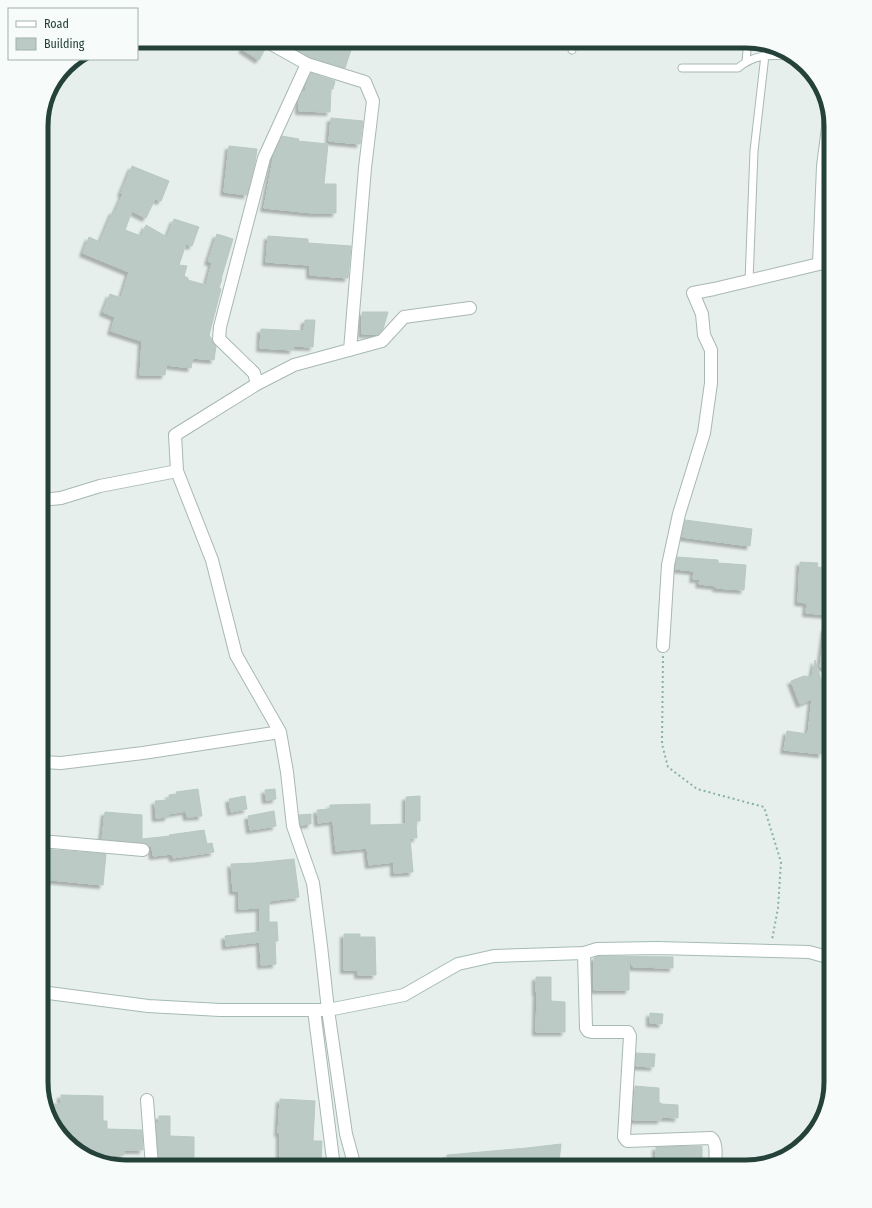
<svg xmlns="http://www.w3.org/2000/svg" width="872" height="1208" font-family="'Fira Sans Condensed',sans-serif">
<style>
.building{fill:#bbcac4;stroke:#b8c9c2;filter:url(#shadow)}
.lines{fill:none;stroke-linecap:round;stroke-linejoin:round}
.lane-casing{stroke:#a8b8b2;stroke-width:9}
.street-casing{stroke:#a8b8b2;stroke-width:14}
.secondary-casing{stroke:#a4bbb3;stroke-width:14}
.path{stroke:#86b3a5;stroke-width:2;stroke-dasharray:2 3;stroke-linecap:butt}
.lane{stroke:#fff;stroke-width:7}
.street{stroke:#fff;stroke-width:12}
.secondary{stroke:#fff;stroke-width:12}
.rim{fill:none;stroke:#24423a;stroke-width:5}
</style>
<defs>
<filter id="shadow"><feDropShadow dx="-3.5" dy="3.5" stdDeviation="1" flood-color="#0004"/></filter>
</defs>
<rect width="100%" height="100%" fill="#e6efeb"/>
<path class="building" d="M248,41h7l10,8 -6,11 -17,-11z
M295,41h59l-9,27 -35,-11 -17,-10z
M311,73l24,8 -2,8h-2l-1,23 -31,-1v-12l4,-7h2l2,-9z
M331,118l32,3 -3,23 -31,-3z
M282,136l17,3 -1,2 30,3 -4,40h12v29h-23l-49,-5 10,-54z
M229,146l28,3 -2,14 -8,32 -23,-3z
M132,166l37,15 -8,20 -6,-2 -9,19 -14,-7 -7,19 16,6 5,-11 21,12 7,-18 25,8 -7,19 -6,-2 -7,21 8,1 -3,10 4,2v2l18,5 6,-22 -4,-2 9,-27 16,5 -12,40h1l-3,9 2,1 -12,46 7,11 -2,14 -21,-2 -2,10 -25,-3 -1,10h-25l2,-34 -31,-10 4,-14 -12,-5 7,-18 11,4 8,-26 -46,-19 6,-16 11,5 13,-31 2,1 8,-18 -2,-1z
M268,236l40,3v4l43,3 -3,32 -38,-3v-10l-44,-3z
M362,312h26l-5,17 -5,5h-16z
M305,320h10l-2,27 -20,-1v4l-33,-2 1,-19 43,2z
M685,520l67,9 -2,17 -68,-9z
M677,557l41,3v3l28,2 -2,25 -28,-2 1,-2 -18,-2 1,-5h-7l1,-8 -19,-2z
M800,562l18,1 -1,4 14,1v47l-25,-2 1,-10 -9,-1z
M825,628h6l-1,40 -10,-1z
M815,660l12,38 -5,56 -38,-4 3,-19 21,3 4,-35 -12,5 -9,-23 13,-5 8,1z
M198,789l4,27 -15,1 -1,-6 -18,3v3l-12,1 -1,-17 14,-1v-5l8,-1 -1,-2z
M275,789l1,10 -10,1 -1,-10z
M245,796l2,13 -16,3 -2,-13z
M420,796v25h-4l1,17h-7l3,34 -19,1v-11l-25,3 -2,-17 -31,3 -3,-30 -15,2 -1,-13 13,-1v-4l40,-1v21l36,-1v-27z
M274,811l2,15 -26,4 -2,-14z
M105,812l37,3v24l28,-3 -1,-1 35,-5 3,14 5,-1 2,9 -41,6 -1,-4 -19,2 -1,-10h-2l-6,-3 -42,-4z
M311,814v10l-11,1 -1,-10z
M41,849l65,5 -3,31 -62,-6z
M294,859l5,38 -30,4v21h8l1,19h-3l1,23 -15,1 -1,-23 -34,4 -1,-10 35,-4v-24l-21,1v-18h-6l-2,-27 23,-1z
M344,934h16v3h15l1,38h-18v-5h-14z
M598,956l75,1v11l-40,-1 -4,-7v30h-35v-32z
M536,977h15v24l14,1v30h-29l1,-40h-1z
M650,1013l13,1 -1,10 -12,-1z
M636,1053l19,1 -1,13 -18,-1z
M635,1086l24,2v15h2v1l17,1v13l-17,-1v3h-28z
M61,1095l42,1v25h4v8l35,1 1,20h-19v5h-11v3l-5,4 -25,-6 -31,-31 -5,-21h14z
M280,1099l35,2 -2,40h9l-1,20 -41,-1v-27h-2z
M159,1116h11v20l24,1v30l-35,-1 -3,-43h3z
M561,1144l-2,18 -35,3 -4,1v1h-73v-12l80,-7z
M702,1146v21h-46v-20z"/>
<g class="lines">
<g class="lane-casing">
<path id="lane" d="M572,50l1,-9
M746,61l2,-20
M682,68h56c18,-15 33,-13 55,-12
M749,281l5,-130 11,-96"/>
</g>
<g class="street-casing">
<path id="street" d="M307,64l58,18 8,19 -8,67 -15,182
M257,384l-3,-11 -35,-34 1,-12 44,-169 43,-94 -41,-23
M41,500l20,-2 39,-12 77,-15
M663,646l5,-81 11,-51 25,-81 7,-50v-33l-7,-15 -2,-21 -9,-21 21,-4 105,-25 4,-98 6,-46
M41,762l20,1 82,-10 137,-21
M41,841l102,9
M584,953l2,75 2,3 4,1h36l2,4 -6,101 3,4 84,-3c7,5 4,20 4,29
M314,1010l20,157
M147,1100l5,67
M115,1165l32,2
M355,1167l-9,-33 -18,-124 -7,-64 -8,-63 -20,-57 -6,-54 -7,-40 -44,-77 -24,-95 -35,-89 -2,-36 82,-51 37,-19 88,-24 22,-24 66,-9"/>
</g>
<g class="secondary-casing">
<path id="secondary" d="M41,992l107,14 72,4h108l76,-15 54,-31 36,-8 90,-3 13,-4 60,-1 152,4 22,6"/>
</g>
<path class="path" d="M663,656l-1,88 6,23 29,22 67,18 17,55 -3,46 -6,32"/>
<use href="#lane" class="lane"/>
<use href="#street" class="street"/>
<use href="#secondary" class="secondary"/>
</g>
<path d="M0 0H872V1208H0ZM126 48H746A78 78 0 0 1 824 126V1082A78 78 0 0 1 746 1160H126A78 78 0 0 1 48 1082V126A78 78 0 0 1 126 48Z" fill="#f7fbf9" fill-rule="evenodd"/>
<path class="rim" d="M126 48H746A78 78 0 0 1 824 126V1082A78 78 0 0 1 746 1160H126A78 78 0 0 1 48 1082V126A78 78 0 0 1 126 48Z"/>
<rect x="8" y="8" width="130" height="52" fill="#f7fbf9" stroke="#a3b1ad"/>
<rect x="16" y="21" width="20" height="6" fill="#ffffff" stroke="#a3b1ad"/>
<text x="44" y="28" font-size="12" fill="#24423a">Road</text>
<rect x="16" y="38" width="20" height="12" fill="#bbcac4" stroke="#a3b1ad"/>
<text x="44" y="48" font-size="12" fill="#24423a">Building</text>
</svg>
